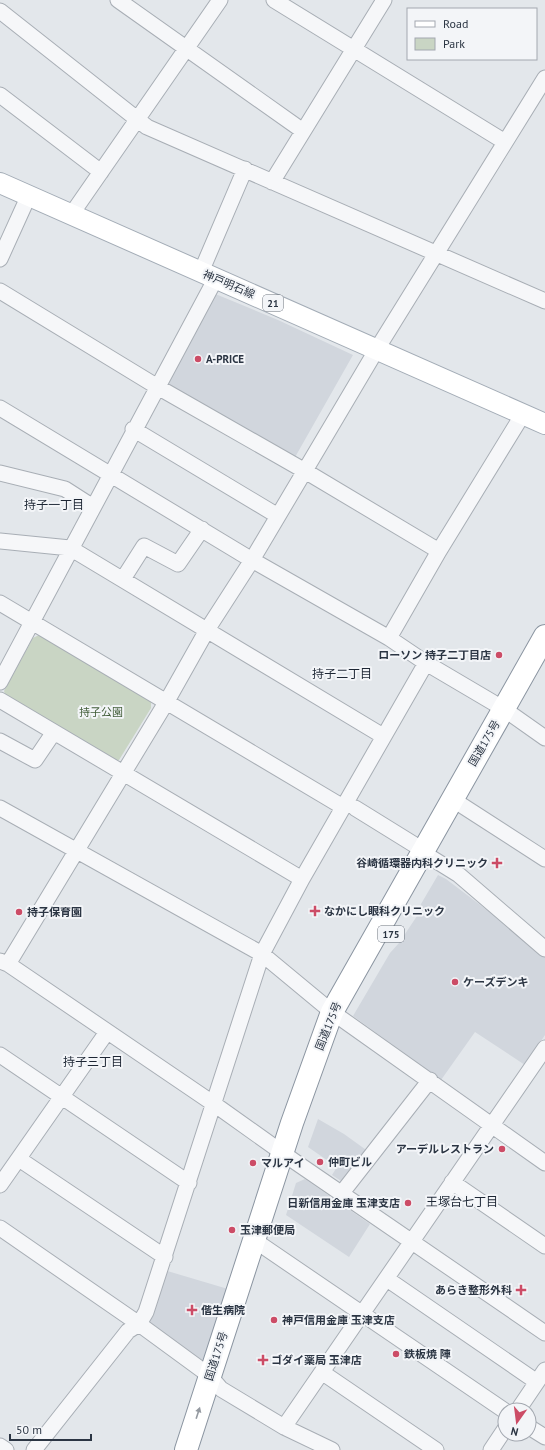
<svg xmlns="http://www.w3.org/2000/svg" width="545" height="1450" font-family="'PT Sans','Noto Sans JP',sans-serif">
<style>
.built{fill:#d1d6dd}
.green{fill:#c9d5c4}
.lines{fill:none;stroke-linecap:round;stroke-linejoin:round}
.minor-casing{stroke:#a8aeb5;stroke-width:17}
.major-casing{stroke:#a3acb6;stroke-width:22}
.highway-casing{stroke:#8b95a1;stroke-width:24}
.minor{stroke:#f6f7f9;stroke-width:15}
.major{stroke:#fff;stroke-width:20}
.highway{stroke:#fff;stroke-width:22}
.oneway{fill:#959aa1}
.poi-dot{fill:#cc4c66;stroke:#f3f5f8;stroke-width:1.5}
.labels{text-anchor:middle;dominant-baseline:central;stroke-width:4;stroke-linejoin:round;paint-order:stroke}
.shield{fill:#f3f5f8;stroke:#676f79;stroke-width:1}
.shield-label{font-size:10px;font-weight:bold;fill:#2b3543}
.street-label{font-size:11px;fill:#2b3543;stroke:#f3f5f8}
.poi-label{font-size:11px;font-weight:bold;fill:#2b3543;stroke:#f3f5f8;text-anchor:start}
.park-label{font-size:11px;fill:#425e39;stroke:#f3f5f8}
.neighbourhood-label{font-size:12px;fill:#1d2634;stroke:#f3f5f8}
</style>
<rect width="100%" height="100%" fill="#e3e7eb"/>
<path class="built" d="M213,293l65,27 75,35 -59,104 -127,-72 -2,-6z
M438,875l8,4 83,63 16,15v78l-20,30 -50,-33 -34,48 -88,-64 37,-63 9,-10 18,-27 4,-12z
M318,1119l26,15 25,18 -25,31 -12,-8 5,-8 -29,-20z
M305,1179l65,45 -21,33 -63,-42 10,-32z
M164,1270l64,19 -25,78 -58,-38z"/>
<path class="green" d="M39,635l112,66v7l-32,52 -7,1 -106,-64 -2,-6 29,-53z"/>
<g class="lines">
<g class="minor-casing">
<path id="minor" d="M118,0l185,131
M274,0l231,142
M0,11l147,116 398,174
M0,95l101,77
M272,182l112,-182
M71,215l149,-215
M0,259l29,-64
M201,272l44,-103
M0,291l156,95 149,85 134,80
M0,408l252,152 137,78 37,25 78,46 41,29
M133,429l145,87
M0,473l65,16 28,18
M0,541l70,7 313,188
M123,579l21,-33 34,18 24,-35
M0,603l343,204
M389,638l50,-87 84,-137
M0,682l216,-404
M0,700l302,179
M0,741l35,19 19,-28
M452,799l93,60
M0,808l262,146 70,58 213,151
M355,808l63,39
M422,852l37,23 86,74
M0,961l8,3 206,140 80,57 251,172
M8,964l159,-263 40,-71 45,-70 125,-211 168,-271
M0,1055l189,128
M19,1159l146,98
M452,1182l93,64
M0,1185l107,-153
M341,1194l89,-114
M0,1228l139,96 71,52 11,13 63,38 48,23
M254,1240l251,171
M387,1279l150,103
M323,1373l113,77
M518,1410l27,-40
M284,1427l261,-379
M529,1427l16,10
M0,1446l6,4
M34,1450l94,-119 11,-7 7,-12 116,-358 40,-75 124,-216
M491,1450l14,-21"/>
</g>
<g class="major-casing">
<path id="major" d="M0,183l545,241"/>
</g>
<g class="highway-casing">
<path id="highway" d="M186,1450l106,-327 40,-111 213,-376"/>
</g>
<use href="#minor" class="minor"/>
<use href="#major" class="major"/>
<use href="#highway" class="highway"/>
</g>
<defs><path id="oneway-solid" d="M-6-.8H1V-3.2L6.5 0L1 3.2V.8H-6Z"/></defs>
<use class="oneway" href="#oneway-solid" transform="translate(198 1413) rotate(-72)"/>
<g class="poi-dot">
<circle cx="198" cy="359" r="4"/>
<circle cx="499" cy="655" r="4"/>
<path d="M495 857h4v4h4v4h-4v4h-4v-4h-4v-4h4z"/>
<path d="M313 905h4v4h4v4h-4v4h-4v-4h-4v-4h4z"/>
<circle cx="19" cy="912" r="4"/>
<circle cx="455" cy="982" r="4"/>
<circle cx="502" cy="1149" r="4"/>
<circle cx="320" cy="1162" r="4"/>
<circle cx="253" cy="1163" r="4"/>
<circle cx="408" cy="1203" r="4"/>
<circle cx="232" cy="1230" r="4"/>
<path d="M519 1284h4v4h4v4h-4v4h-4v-4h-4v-4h4z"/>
<path d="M190 1304h4v4h4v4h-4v4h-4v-4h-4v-4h4z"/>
<circle cx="274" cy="1320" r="4"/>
<circle cx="396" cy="1354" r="4"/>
<path d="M261 1354h4v4h4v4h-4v4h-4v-4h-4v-4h4z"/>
</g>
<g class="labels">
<g class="shield">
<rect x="263" y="295" width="20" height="16" rx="3"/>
<rect x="378" y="926" width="26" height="16" rx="3"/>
</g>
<g class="shield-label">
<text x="273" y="303">21</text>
<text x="391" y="934">175</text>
</g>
<g class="street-label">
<text transform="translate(229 284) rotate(23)">神戸明石線</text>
<text transform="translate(484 743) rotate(-60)">国道175号</text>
<text transform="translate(328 1026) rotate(-68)">国道175号</text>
<text transform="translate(216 1356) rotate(-72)">国道175号</text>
</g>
<g class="poi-label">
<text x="206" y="359">A-PRICE</text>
<text x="491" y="655" text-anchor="end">ローソン 持子二丁目店</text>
<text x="488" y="863" text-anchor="end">谷崎循環器内科クリニック</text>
<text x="324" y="911">なかにし眼科クリニック</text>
<text x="27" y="912">持子保育園</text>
<text x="463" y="982">ケーズデンキ</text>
<text x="494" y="1149" text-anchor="end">アーデルレストラン</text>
<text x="328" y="1162">仲町ビル</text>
<text x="261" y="1163">マルアイ</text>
<text x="400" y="1203" text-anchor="end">日新信用金庫 玉津支店</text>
<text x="240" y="1230">玉津郵便局</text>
<text x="512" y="1290" text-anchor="end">あらき整形外科</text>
<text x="201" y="1310">偕生病院</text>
<text x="282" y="1320">神戸信用金庫 玉津支店</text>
<text x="404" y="1354">鉄板焼 陣</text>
<text x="271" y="1360">ゴダイ薬局 玉津店</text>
</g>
<g class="park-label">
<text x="101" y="712">持子公園</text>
</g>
<g class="neighbourhood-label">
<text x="54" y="504">持子一丁目</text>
<text x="342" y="673">持子二丁目</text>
<text x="93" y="1061">持子三丁目</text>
<text x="462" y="1201">王塚台七丁目</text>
</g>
</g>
<rect x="407" y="8" width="130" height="52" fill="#f3f5f8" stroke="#a3a8b0"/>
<rect x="415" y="21" width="20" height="6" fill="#ffffff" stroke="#a3a8b0"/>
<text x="443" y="28" font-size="12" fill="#2b3543">Road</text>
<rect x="415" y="38" width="20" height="12" fill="#c9d5c4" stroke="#a3a8b0"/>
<text x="443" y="48" font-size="12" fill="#2b3543">Park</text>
<g transform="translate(517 1422) rotate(194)"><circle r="19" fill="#f3f5f8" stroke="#a3a8b0"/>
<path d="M0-3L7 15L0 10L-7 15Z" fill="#cc4c66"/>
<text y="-6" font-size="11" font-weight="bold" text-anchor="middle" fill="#2b3543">N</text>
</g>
<path d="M10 1434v6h81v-6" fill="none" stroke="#2b3543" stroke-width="2"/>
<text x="16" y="1434" font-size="12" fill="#2b3543" stroke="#f3f5f8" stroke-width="3" paint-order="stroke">50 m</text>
</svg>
